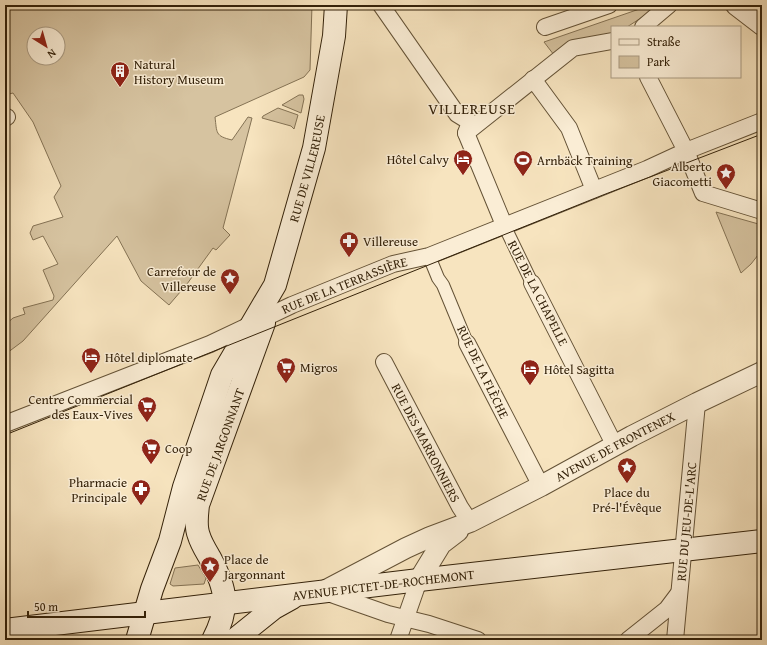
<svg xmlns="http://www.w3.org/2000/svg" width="767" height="645" font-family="'Gentium Book Plus',serif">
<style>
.green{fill:#d6c3a0;stroke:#847254;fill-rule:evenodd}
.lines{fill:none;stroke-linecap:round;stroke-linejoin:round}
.pedestrian-casing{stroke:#645236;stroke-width:14}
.minor-casing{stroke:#645236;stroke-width:18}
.tertiary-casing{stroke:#645236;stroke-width:22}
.secondary-casing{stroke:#332109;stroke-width:24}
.pedestrian{stroke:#faedd5;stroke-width:12}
.minor{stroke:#faedd5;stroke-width:16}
.tertiary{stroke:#faedd5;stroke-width:20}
.secondary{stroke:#faedd5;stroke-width:22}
.tram{stroke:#332109;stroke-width:1}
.labels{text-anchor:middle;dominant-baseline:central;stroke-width:3;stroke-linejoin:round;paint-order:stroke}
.poi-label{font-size:13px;fill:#332109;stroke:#faedd5;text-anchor:start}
.street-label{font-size:13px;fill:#332109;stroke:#faedd5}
.quarter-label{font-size:15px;letter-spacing:1px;fill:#332109;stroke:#faedd5}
</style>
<rect width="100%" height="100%" fill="#f7e4bf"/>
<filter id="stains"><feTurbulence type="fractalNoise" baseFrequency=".005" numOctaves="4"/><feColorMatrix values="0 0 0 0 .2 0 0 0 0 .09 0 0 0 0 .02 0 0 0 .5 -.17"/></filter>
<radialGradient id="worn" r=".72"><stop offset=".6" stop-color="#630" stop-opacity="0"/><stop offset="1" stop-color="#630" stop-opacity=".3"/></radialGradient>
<path class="green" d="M5,5h307l-2,65 -6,7 -89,40c2,16 0,19 17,23l16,-23 4,1 -29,110 7,7 -14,15 -3,-2 -26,36 -18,21 -28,-24 -24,-45 -94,105 -16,12 -2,-5 1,-8 -1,-15 8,-7 12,-4 -2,-6 30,-8 1,-4 -11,-26 15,-6 -15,-28 -10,4 -3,-7 3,-7 30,-9 -9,-20 7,-11 -28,-64 -20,-29 -8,2zM34,34h24v24h-24z
M651,5h6l1,2 -31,20h-15v10l-58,18 -10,-13z
M299,95h4l1,4 -3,14 -19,-8z
M278,108l20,7 -4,14 -3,-3 -29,-8 1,-2z
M716,212l46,13v25l-11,14 -10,9z
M198,565l8,13 -2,6 -31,2 -3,-2 5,-16z"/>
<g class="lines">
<g class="pedestrian-casing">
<path id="pedestrian" d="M504,225l28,58
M429,256l9,22 5,7 24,58"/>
</g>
<g class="minor-casing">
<g id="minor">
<path d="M381,5l76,109 13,8 -4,11 38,92"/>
<path d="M545,27l64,-22"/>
<path d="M643,27l26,-22"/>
<path d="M648,77l38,74 17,42 59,18"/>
<path d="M533,79l36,49 25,62"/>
<path d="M5,118l2,-1"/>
<path d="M466,133l107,-85 39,-7"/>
<path d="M532,283l83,163"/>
<path d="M467,343l74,143"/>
<path id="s1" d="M384,362l76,145 10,15"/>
<path id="s2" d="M5,424l205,-80 82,-39 101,-41 36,-8 218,-87 39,-18 76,-30"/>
<path d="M328,593l60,21 41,10 49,16"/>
<path d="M398,640l21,-60"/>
<path d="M628,640l39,-31 12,-16"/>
<path id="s3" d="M675,640l22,-237"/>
</g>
</g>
<g class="tertiary-casing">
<g id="tertiary">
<path d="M736,5l26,20"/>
<path d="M419,580l22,-36 17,-13"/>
<path id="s4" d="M326,590l80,-42 24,-11 40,-15 71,-36 91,-50 65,-33 65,-31"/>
</g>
</g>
<g class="secondary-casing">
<g id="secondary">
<path id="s5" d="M5,630l414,-50 343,-39"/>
<path id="s6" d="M137,640l15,-51 18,-48 14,-54 38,-112 53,-90 39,-137 20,-112 2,-31"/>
<path id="s7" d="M213,640c17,-33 14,-50 -3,-82 -4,-7 -9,-15 -11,-22 -4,-10 -2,-21 -1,-31l66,-182"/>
<path d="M234,640l40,-32 18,-10"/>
</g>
</g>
<use href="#pedestrian" class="pedestrian"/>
<use href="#minor" class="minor"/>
<use href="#tertiary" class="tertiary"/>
<use href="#secondary" class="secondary"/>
<path class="tram" d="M5,435l598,-240 159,-61"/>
</g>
<defs>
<g id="building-pin" transform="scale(1)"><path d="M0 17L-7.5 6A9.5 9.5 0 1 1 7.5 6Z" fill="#8f2418" stroke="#faedd5"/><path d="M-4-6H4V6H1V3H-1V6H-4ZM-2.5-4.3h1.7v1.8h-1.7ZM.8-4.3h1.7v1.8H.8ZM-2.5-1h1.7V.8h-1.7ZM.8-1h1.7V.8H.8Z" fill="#fff"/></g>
<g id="hotel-pin" transform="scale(1)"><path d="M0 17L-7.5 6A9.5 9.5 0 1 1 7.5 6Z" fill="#8f2418" stroke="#faedd5"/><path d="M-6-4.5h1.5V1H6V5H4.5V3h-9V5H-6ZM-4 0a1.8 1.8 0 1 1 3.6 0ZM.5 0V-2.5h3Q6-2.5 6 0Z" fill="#fff"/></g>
<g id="stadium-pin" transform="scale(1)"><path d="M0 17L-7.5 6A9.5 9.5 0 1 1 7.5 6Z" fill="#8f2418" stroke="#faedd5"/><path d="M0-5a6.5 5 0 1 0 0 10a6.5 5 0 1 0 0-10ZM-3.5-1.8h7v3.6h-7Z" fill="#fff"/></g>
<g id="sight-pin" transform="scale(1)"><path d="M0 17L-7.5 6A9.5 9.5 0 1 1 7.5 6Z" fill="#8f2418" stroke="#faedd5"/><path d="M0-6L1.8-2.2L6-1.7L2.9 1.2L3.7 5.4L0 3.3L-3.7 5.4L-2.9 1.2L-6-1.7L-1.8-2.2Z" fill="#fff"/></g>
<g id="pharmacy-pin" transform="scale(1)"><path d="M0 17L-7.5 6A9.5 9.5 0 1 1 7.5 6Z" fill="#8f2418" stroke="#faedd5"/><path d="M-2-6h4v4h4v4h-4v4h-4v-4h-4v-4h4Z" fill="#fff"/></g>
<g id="supermarket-pin" transform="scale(1)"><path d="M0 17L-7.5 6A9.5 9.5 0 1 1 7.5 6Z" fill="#8f2418" stroke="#faedd5"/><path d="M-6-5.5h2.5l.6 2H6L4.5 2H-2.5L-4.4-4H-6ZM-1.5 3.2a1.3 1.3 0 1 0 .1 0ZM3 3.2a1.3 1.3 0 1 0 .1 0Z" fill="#fff"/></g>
</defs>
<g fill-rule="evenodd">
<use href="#building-pin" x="120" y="71"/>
<use href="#hotel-pin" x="463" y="159"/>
<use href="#stadium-pin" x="523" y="160"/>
<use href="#sight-pin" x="726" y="173"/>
<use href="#pharmacy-pin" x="349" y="241"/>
<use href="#sight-pin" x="230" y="278"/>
<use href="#hotel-pin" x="91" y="357"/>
<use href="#supermarket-pin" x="286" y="367"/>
<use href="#hotel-pin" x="530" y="369"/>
<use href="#supermarket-pin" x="147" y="406"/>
<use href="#supermarket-pin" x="151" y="448"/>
<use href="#sight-pin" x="627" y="467"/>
<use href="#pharmacy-pin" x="141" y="489"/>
<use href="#sight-pin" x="210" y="566"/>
</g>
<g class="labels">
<g class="poi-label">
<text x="134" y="64">Natural<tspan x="134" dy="15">History Museum</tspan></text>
<text x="449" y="159" text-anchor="end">Hôtel Calvy</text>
<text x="537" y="160">Arnbäck Training</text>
<text x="712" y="166" text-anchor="end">Alberto<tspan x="712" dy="15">Giacometti</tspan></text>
<text x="363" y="241">Villereuse</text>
<text x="216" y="271" text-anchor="end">Carrefour de<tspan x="216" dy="15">Villereuse</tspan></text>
<text x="105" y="357">Hôtel diplomate</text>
<text x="300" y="367">Migros</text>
<text x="544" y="369">Hôtel Sagitta</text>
<text x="133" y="399" text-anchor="end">Centre Commercial<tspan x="133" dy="15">des Eaux-Vives</tspan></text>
<text x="165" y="448">Coop</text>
<text x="127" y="482" text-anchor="end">Pharmacie<tspan x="127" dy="15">Principale</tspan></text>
<text x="627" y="492" text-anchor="middle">Place du<tspan x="627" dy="15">Pré-l'Évêque</tspan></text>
<text x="224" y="559">Place de<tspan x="224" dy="15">Jargonnant</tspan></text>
</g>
<g class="street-label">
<text stroke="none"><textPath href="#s6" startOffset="504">RUE DE VILLEREUSE</textPath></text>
<text stroke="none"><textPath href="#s2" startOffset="367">RUE DE LA TERRASSIÈRE</textPath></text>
<text transform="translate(538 293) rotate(63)">RUE DE LA CHAPELLE</text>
<text transform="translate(483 372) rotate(64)">RUE DE LA FLÈCHE</text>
<text stroke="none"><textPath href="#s1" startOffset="91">RUE DES MARRONNIERS</textPath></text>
<text stroke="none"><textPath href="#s7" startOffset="207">RUE DE JARGONNANT</textPath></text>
<text stroke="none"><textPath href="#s4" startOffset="323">AVENUE DE FRONTENEX</textPath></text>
<text stroke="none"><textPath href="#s3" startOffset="119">RUE DU JEU-DE-L'ARC</textPath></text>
<text stroke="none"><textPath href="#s5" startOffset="381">AVENUE PICTET-DE-ROCHEMONT</textPath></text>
</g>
<g class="quarter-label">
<text x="472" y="108">VILLEREUSE</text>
</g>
</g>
<rect width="767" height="645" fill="none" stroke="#f7e4bf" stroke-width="20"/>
<rect x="6" y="6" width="755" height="633" fill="none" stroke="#332109" stroke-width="2"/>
<rect x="10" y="10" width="747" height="625" fill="none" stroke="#332109"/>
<rect x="611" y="26" width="130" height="52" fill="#faedd5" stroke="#aa9b83"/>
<rect x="619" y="39" width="20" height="6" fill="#faedd5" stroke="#aa9b83"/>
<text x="647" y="46" font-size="12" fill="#332109">Straße</text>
<rect x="619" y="56" width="20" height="12" fill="#d6c3a0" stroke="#aa9b83"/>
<text x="647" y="66" font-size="12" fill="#332109">Park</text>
<g transform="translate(46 46) rotate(143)"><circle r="19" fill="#faedd5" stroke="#aa9b83"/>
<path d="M0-3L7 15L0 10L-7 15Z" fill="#8f2418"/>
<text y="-6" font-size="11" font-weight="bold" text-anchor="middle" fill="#332109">N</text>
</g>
<path d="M28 611v6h117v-6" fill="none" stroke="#332109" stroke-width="2"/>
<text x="34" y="611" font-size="12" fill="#332109" stroke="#faedd5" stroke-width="3" paint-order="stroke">50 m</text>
<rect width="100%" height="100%" filter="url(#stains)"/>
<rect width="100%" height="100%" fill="url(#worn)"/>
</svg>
